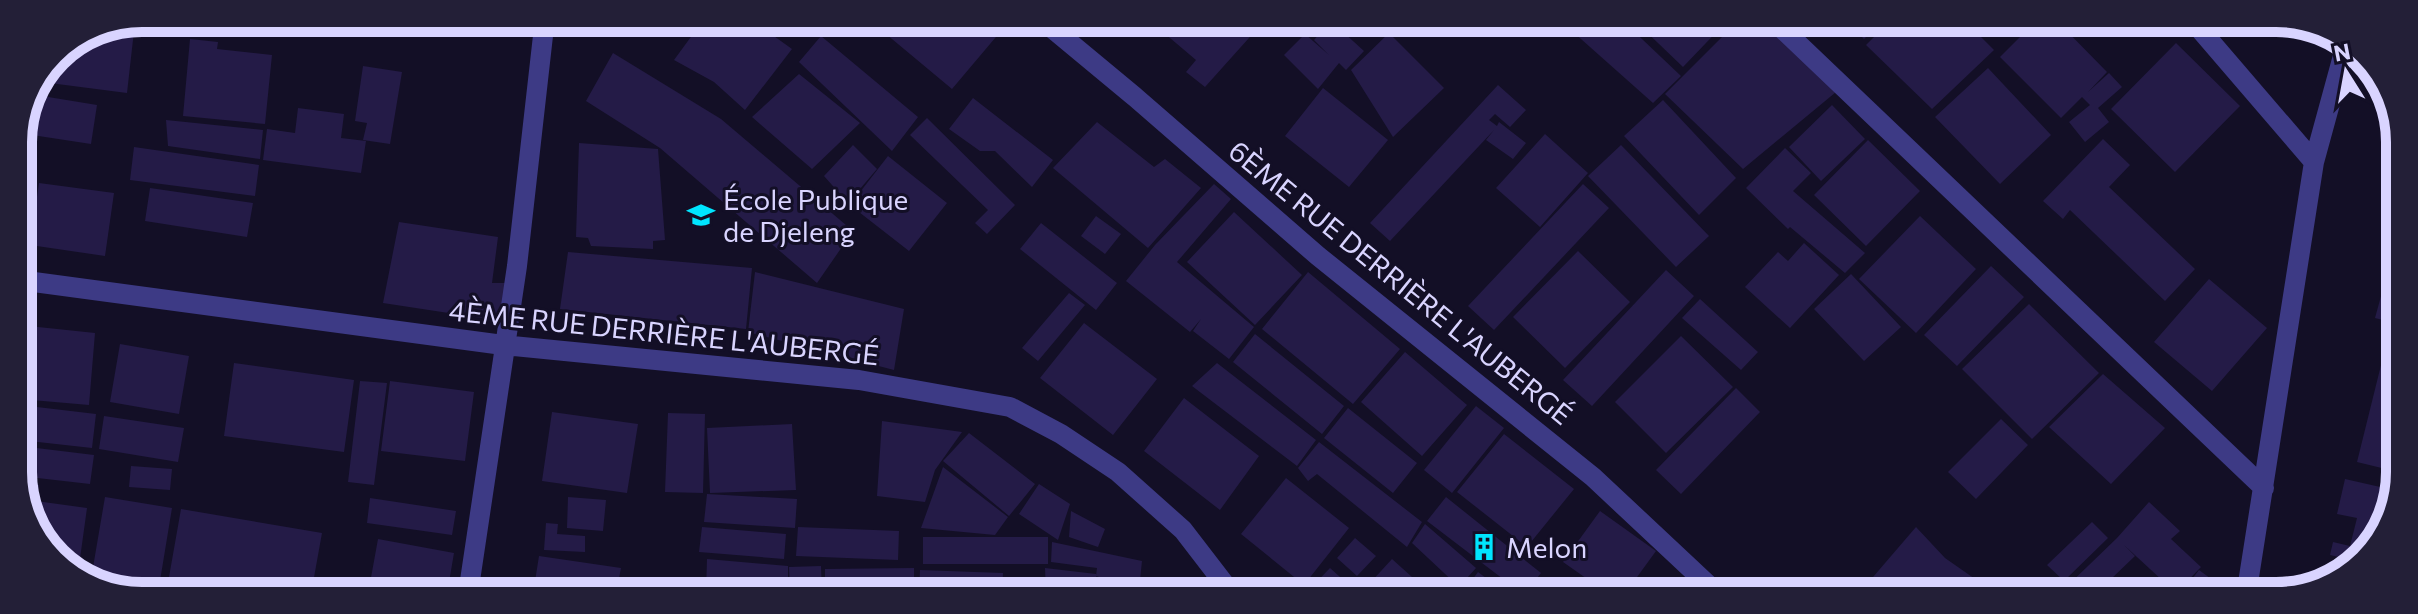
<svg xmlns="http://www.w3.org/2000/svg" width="2418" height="614" font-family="Commissioner,sans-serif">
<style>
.building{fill:#241b47}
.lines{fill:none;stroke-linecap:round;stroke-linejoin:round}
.minor{stroke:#3d3a85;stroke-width:20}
.labels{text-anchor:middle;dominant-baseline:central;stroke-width:6;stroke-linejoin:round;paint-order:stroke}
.poi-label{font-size:28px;fill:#d9d4ff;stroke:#130f26;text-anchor:start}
.street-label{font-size:28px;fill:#d9d4ff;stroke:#130f26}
.rim{fill:none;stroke:#d9d4ff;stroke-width:10}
</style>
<rect width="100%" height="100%" fill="#130f26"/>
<path class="building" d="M704,19h46l42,30 -47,61 -31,-28 -40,-22z
M868,19h119l14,12 -49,58z
M1165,19h101l-61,68 -19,-15 10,-12 -39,-33z
M1566,20h56l59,56 -28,27 -90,-80z
M1634,20h94l-45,47z
M1739,20h26l71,72 -93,77 -78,-75z
M1845,20h38l-19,19z
M1891,20h73l30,30 -62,59 -66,-64z
M1991,20h23l-13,11z
M2037,20h19l51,52 -19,20 21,-19 13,14 -24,21 11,14 -24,20 -16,-20 21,-17 -8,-8 -21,21 -61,-61z
M1331,21l33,30 -18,19 -7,-7 -21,26 -34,-34 21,-21 24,21 -15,-15z
M115,29l19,2 -7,62 -85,-11 13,-28z
M1389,33l55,55 -51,49 -42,-67z
M821,36l97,81 -26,34 -93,-89z
M190,39l28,3 -1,7 55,6 -7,69 -82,-8z
M2176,43l64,63 -65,66 -64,-63z
M613,53l108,66 132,112 -36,52 -157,-135 -74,-47z
M363,66l39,6 -12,72 -27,-4 4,-17 -12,-2z
M1988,68l63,67 -51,49 -65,-67z
M799,74l61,49 -48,46 -60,-52z
M1498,85l28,25 -16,17 -15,-13 -6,6 8,6 2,-4 27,21 -13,16 -27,-19 8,-10 -104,111 -20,-18z
M1323,88l65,52 -39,47 -64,-51z
M36,95l61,10 -6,39 -72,-11z
M973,98l80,62 -21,27 -37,-36h-15l-31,-22z
M1663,100l73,78 -37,37 -75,-79z
M1832,105l33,34 -44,42 -32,-34z
M298,108l46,6 -3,24 25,3 -5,32 -98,-13 4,-31 28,4z
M927,118l88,87 -28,29 -12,-11 13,-13 -78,-75z
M166,120l97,10 -3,29 -92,-13z
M1097,122l57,45 11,-8 36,29 -53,60 -95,-80z
M1545,134l43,39 -48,54 -44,-39z
M2103,139l27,26 -21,22 86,82 -30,32 -95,-91 -7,9 -20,-18z
M1868,140l52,51 -54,55 -52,-51z
M579,143l79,6 7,91 -12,1v8l-62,-3 -3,-8 -12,-1z
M853,145l24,24 -29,34 -24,-27z
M1621,145l88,91 -33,31 -88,-91z
M134,147l125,18 -4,31 -125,-16z
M1785,148l26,25 -18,18 72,62 -20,20 -55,-46 -2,2 -42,-41z
M888,156l59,47 -38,48 -59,-46z
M39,183l75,10 -9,63 -75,-11z
M1214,184l17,15 -54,63 77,65 -25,32 -36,-28 8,-12 -11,13 -64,-51 29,-36z
M1583,184l26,24 -115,122 -26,-24z
M150,188l103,15 -6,34 -102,-16z
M1234,212l68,63 -47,50 -68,-63z
M1096,216l25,18 -16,20 -24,-18z
M1920,216l56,53 -60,64 -57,-54z
M399,222l99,15 -6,46h14l-5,38 -118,-18z
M1041,223l76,60 -21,27 -76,-61z
M2397,238l1,1v85l-23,-6z
M1804,243l35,32 -49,53 -45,-41 33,-35 10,9z
M1578,251l52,51 -65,66 -52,-51z
M568,252l184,16 -6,61 -186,-20z
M1991,266l33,31 -67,69 -33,-31z
M1666,270l28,26 -102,110 -29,-26z
M755,272l149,37 -10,61 -146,-38z
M1308,272l92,77 -47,55 -91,-75z
M1851,274l50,53 -37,34 -50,-52z
M2209,279l58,49 -55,63 -58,-49z
M1069,293l16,12 -47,56 -16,-13z
M1700,299l58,53 -17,18 -59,-52z
M2029,304l70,69 -67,66 -70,-70z
M1084,323l73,56 -44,56 -73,-57z
M19,325l76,8 -6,72 -69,-6z
M1255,334l89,72 -22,28 -89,-72z
M1681,336l52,51 -67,66 -51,-51z
M120,344l69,12 -10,58 -69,-12z
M1405,352l62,53 -45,51 -61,-54z
M2382,361l16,4v107l-41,-10z
M234,363l120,17 -10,72 -120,-16z
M1217,363l99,77 -19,26 -105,-80z
M2103,374l62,54 -54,56 -62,-57z
M360,381l27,2 -13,102 -26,-3z
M390,381l84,11 -9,69 -84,-10z
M1736,388l24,24 -79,82 -25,-24z
M1184,398l75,58 -39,54 -76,-59z
M20,405l76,9 -4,34 -72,-8z
M1476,406l28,22 -52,65 -28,-23z
M1348,408l69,55 -24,30 -69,-55z
M552,412l86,12 -11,69 -85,-12z
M668,413l37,1 -2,79 -38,-1z
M104,416l80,12 -6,34 -79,-13z
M2001,419l27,26 -52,54 -28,-27z
M882,421l80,11 -27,38 -10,32 -48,-6z
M792,424l4,66 -86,3 -3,-65z
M969,433l66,51 -26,32 -66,-55z
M1504,434l70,55 -47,58 -70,-55z
M1319,442l103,80 -15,25 -90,-73 -9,7 -10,-13z
M20,446l74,9 -4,29 -70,-8z
M131,466l41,3 -2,21 -41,-3z
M943,467l65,50 -13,18 -74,-7z
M1286,478l63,50 -45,57 -63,-51z
M2345,479l53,12v6l-38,65 -30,-7 3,-13 17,4 7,-28 -20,-4z
M20,483l19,2 -3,16 51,7 -9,65 -23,-13 -35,-63z
M1039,484l31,20 -12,36 -39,-26z
M707,494l90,5 -2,29 -91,-6z
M105,497l67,11 -14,85 -59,-9 -8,-5z
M568,497l38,3 -3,31 -36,-3z
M1446,497l95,76 -17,22 -97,-74z
M370,498l86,13 -4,24 -85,-12z
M2149,502l31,29 -9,8 30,28 -25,26 -52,-48 11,11 -24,23 17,17h-66l-2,-3 57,-55z
M181,509l141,24 -11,61h-145z
M1071,511l34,18 -7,18 -29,-10z
M1600,511l56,40 -32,44h-14l-47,-33z
M2092,522l16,16 -44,43 -17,-16z
M546,523l12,1 -1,10 28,2v16l-41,-2z
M1425,524l51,44 -17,19 -47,-44z
M702,527l84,7 -2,25 -85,-7z
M798,527l101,4 -1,29 -102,-4z
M1916,527l29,31 43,30 -6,7h-116l-5,-4z
M923,537h125v27h-125z
M1355,538l21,18 -19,20 -20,-18z
M378,539l76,14 -7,41h-79z
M1052,542l90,19 -3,29 -43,-14 1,-8 -46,-6z
M539,556l82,12 -5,26h-83z
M707,559l81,7v28h-82z
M1392,559l40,36h-73z
M2329,563l25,4 -27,11z
M821,566l1,28h-32l-1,-27z
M914,568v26h-89v-25z
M1045,568l51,6 2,21 -52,-1z
M1330,568l19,17 -9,10h-36z
M920,570l83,3 -1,21h-83z
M2199,570l23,17 -7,9h-36z
M1478,572l12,9 -10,14h-19z"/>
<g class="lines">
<path class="minor" d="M481,18l63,8
M1041,19l94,78 183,159 275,221 126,118
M1773,20l491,468
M2192,20l122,142
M19,280l484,65 356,35 151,27 51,27 57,38 65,58 50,65
M468,594l49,-328 28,-248
M2246,596l68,-434 32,-117"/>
</g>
<defs>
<g id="school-bare" transform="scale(2.16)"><path d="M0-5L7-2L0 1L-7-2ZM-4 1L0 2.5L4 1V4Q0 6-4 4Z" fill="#00e5ff" stroke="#130f26" stroke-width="2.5" paint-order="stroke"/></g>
<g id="building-bare" transform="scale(2.16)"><path d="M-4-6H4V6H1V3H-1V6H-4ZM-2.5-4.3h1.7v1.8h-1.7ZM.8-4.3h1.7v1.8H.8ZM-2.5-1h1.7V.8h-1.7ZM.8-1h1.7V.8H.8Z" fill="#00e5ff" stroke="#130f26" stroke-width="2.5" paint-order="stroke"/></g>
</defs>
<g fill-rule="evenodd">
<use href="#school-bare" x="701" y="215"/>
<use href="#building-bare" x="1484" y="547"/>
</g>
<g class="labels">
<g class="poi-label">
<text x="723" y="199">École Publique<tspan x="723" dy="32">de Djeleng</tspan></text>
<text x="1506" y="547">Melon</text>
</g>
<g class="street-label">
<text transform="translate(1401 282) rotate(39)">6ÈME RUE DERRIÈRE L'AUBERGÉ</text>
<text transform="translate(664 332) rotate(6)">4ÈME RUE DERRIÈRE L'AUBERGÉ</text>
</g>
</g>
<path d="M0 0H2418V614H0ZM142 32H2276A110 110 0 0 1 2386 142V472A110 110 0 0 1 2276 582H142A110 110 0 0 1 32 472V142A110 110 0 0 1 142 32Z" fill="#231f37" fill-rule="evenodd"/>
<path class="rim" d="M142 32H2276A110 110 0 0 1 2386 142V472A110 110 0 0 1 2276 582H142A110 110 0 0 1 32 472V142A110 110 0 0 1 142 32Z"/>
<g transform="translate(2346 72) rotate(349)" stroke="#130f26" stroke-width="6" paint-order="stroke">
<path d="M0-6L14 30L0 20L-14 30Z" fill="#d9d4ff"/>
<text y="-12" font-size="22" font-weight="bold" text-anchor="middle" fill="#d9d4ff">N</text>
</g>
</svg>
